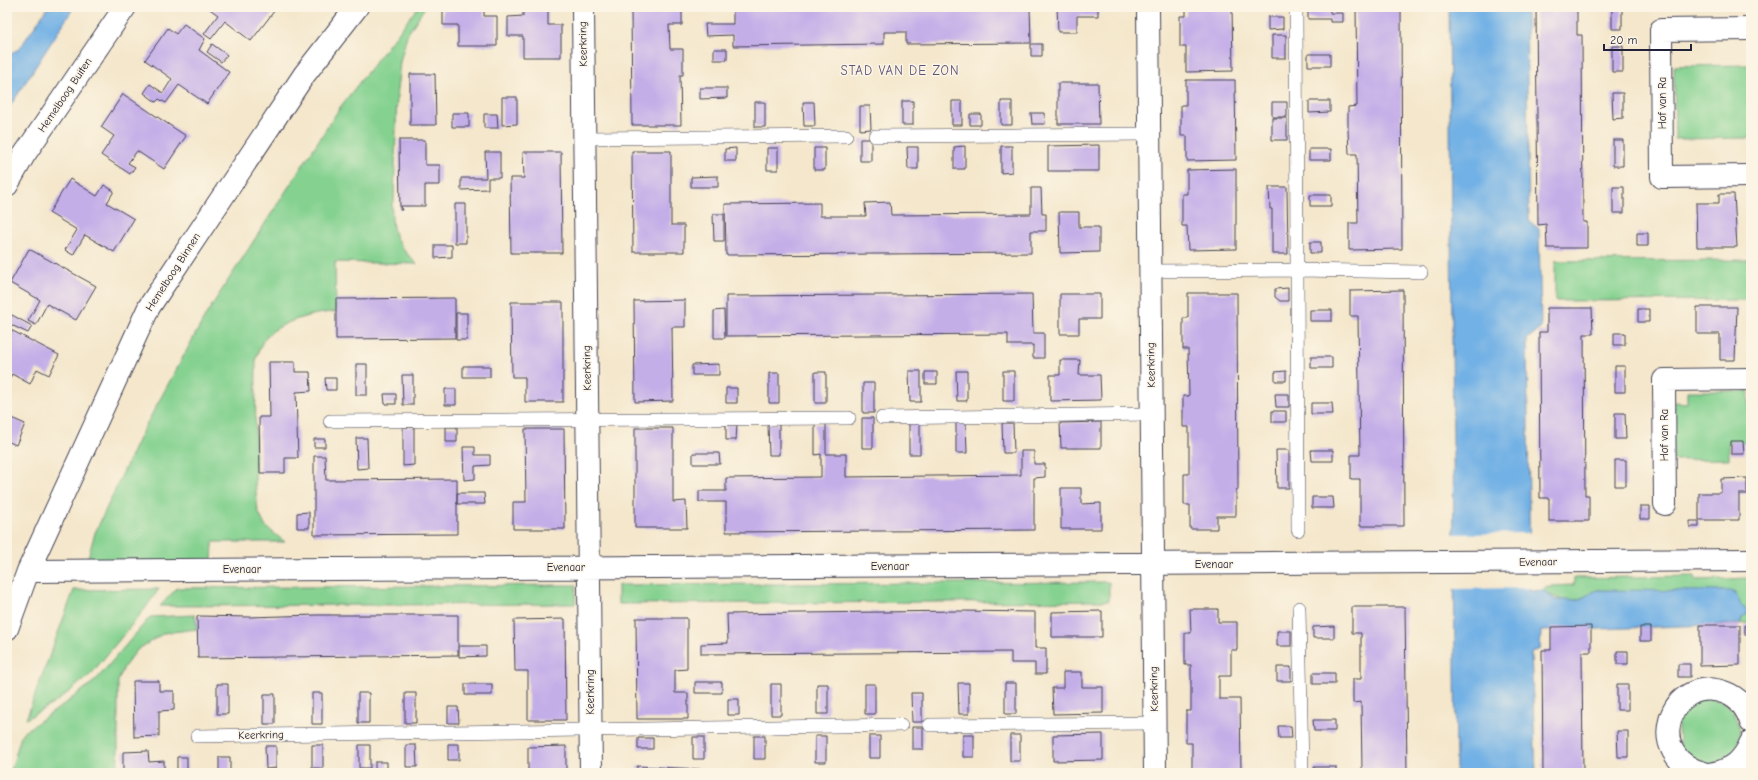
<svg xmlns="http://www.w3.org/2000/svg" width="1758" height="780" font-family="'Comic Neue',sans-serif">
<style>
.green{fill:#84d190;stroke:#537a66}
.water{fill:#72b1e5;stroke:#4a6a90}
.pier{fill:#f4e7cc}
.building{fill:#c4aee8}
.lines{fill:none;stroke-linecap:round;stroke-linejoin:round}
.lane-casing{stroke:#424051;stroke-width:14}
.street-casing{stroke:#424051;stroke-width:24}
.lane{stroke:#fff;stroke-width:13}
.street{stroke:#fff;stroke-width:22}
.labels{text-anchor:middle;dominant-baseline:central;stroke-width:3;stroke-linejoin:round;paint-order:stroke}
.street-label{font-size:11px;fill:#22223b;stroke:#fcf5e5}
.quarter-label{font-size:13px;letter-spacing:1px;fill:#5b5378;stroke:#fcf5e5}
</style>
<rect width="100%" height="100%" fill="#fcf5e5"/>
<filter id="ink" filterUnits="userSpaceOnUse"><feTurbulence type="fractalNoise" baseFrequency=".025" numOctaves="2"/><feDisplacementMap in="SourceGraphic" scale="8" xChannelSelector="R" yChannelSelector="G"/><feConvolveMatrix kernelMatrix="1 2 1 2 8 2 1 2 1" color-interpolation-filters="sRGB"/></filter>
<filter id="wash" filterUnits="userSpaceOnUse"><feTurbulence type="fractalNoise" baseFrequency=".012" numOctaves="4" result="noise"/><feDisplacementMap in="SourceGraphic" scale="16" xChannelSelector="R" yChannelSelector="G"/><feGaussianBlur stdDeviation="0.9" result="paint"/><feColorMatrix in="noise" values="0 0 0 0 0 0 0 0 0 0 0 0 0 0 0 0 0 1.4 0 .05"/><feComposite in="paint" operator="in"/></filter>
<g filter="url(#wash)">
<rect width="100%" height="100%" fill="#f4e7cc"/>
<path class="green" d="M418,7h7l-18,28 -7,27 -3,28 -3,112 -2,1c-1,32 3,39 25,61l-82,-2 1,50c-20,0 -61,10 -73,29 -3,6 -5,12 -7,17l-1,124 3,29 7,15 20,16h-72l-1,21 -126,1 9,-31 46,-99 66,-121 134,-207z
M1751,65v73l-76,1 -1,-73z
M1751,260v40l-196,1v-40z
M1687,391h62l-1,51h-19v17l-56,1 1,-58 13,1z
M1695,576v4l56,-2v45l-11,1 2,-6 3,-2v-9l-4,-2 -3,-7 -141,-8c-24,13 -30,16 -54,0l4,-3 4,1v-2l23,-1v-7z
M1109,582v19l-491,3v-19z
M576,585l-1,19 -415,2 17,-18z
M159,589l-15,21 -53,64 -35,28 -30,17 48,-129z
M195,615l2,14 -33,4 -27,17 -13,17 -6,14v92h-108l12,-40 40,-27 34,-26 54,-63z
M1704,698c6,1 14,1 19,4 20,14 23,39 4,56 -4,3 -12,5 -17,7l-30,-14 -3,-34 11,-13z"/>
<path class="water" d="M48,7h26l-67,104v-56l12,-6z
M1449,7h77l3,214 10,8 2,99 -14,11 3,252 13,-1 13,10h22l19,-10 133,1 5,2 6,12 6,5v4l-5,4 -2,6 -199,7 -1,18 -9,3 5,121h-80z"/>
<path class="pier" d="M1532,533v55l-79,1 -1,-55z"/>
<g id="blocks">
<path class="building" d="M207,7h65l3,3 -24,31 -26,-20 -14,18 -7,-5 14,-19z
M443,7h41v9h13v30h-39v-21h-15z
M523,7h25v18h13v32h-38v-21h-15v-19l15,-1z
M631,7h51v18h-13l1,24h13v26h-3l1,50h-49z
M733,7h297l1,36 -125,1v-12h-22v12l-151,2v-11l-27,1 -1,-12h28z
M1057,7h41v9h-21v16h-19z
M1186,7h46l1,64 -47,1v-25h-6v-31h6z
M1356,7h45l1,242 -53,1v-27h9l-1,-69h-8l-1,-24v-23l9,-1z
M1536,7h41v28h5l1,187h4v26h-40l-1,-24 -8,1z
M1612,7h10v22h-10z
M1308,8h22v5h13v9h-13v-3h-22z
M1268,17h15v12l-15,1z
M184,24l21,15 -6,11 30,22 -22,32 -28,-19 -13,18 -7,-4 -3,3 -12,-9 6,-9 13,9 9,-14 -27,-19 23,-32 8,6z
M1272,35h14v23h-14z
M212,44l15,11 -6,7 -14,-10z
M1031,44h11v12h-11z
M1612,46h11v26h-11z
M714,49h13v11h-13z
M1308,54h22v12h-22z
M410,74h25l1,51h-26z
M1186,80h49l1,80 -49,1v-25h-6v-31h5z
M1058,83h40l1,41h-41z
M700,88h27v10l-27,1z
M1612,93h11v25l-10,1z
M123,94l63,42 -22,33 -27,-18 -9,12 7,4 -5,7 -29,-19 13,-19 -13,-9z
M502,97h15v27l-15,1z
M902,101h11v24h-11z
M952,101h10v24h-10z
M1001,101h11v24h-11z
M1309,101h21v11l-21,1z
M755,102h10v25h-10z
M803,102h11l1,24h-11z
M1272,102h15v15h-15z
M860,106h10l1,23 -11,1z
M452,113h17v14h-17z
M1031,113h13l1,11h-13z
M484,114h13l1,14h-14z
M970,114h11v11h-11z
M1272,118h15v22h-15z
M860,139h11v22h-11z
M399,140h26v25h15v20h-15v21h-24l1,4h-2z
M1613,140h10v26h-10z
M1099,145v26h-51v-25z
M965,146v23h-11v-22z
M1001,146h11v26l-11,1z
M907,147h11v22h-10z
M736,148v13h-11v-12z
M767,148h11v22h-11z
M814,148h11v22h-11z
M1309,149h22v11h-22z
M632,151h39v74h13v27h-51z
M485,152h15v26h-12v11l-27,1v-12h25z
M523,152h38l1,101h-51l-1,-75h14z
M1236,169v80l-48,1 -1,-24h-5v-32h5v-24z
M718,176v11h-27v-10z
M70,179l27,17 7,-11 10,6 -7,12 27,16 -20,33 -29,-17 -12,20 -8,-5 12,-20 -28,-17z
M1269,187h18l1,67h-16v-45h-2z
M1613,187h11v26h-11z
M1031,188h10l1,26h4v17h-15v22l-305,2 -1,-51 95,-1v13h46l-1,-13 25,-1 1,13 140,-1z
M1719,194h15l3,53h-40l-1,-44h23z
M1310,195h21v11h-21z
M455,204h11v39h-11z
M1059,212h20v15h20v25l-39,1z
M713,214h11v27h-10z
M1637,233h11v13h-11z
M1310,242h11v11h-11z
M435,245h17v12l-17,1z
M29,249l67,37 -20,34 -29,-16 -11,21 -8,-4 12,-21 -30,-17z
M1288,288v13h-8l-5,-4v-8z
M1403,290l1,236h-44v-47h-9v-24h9l-2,-139h-8v-25z
M1188,293h49l1,197h-2v26h-19v13h-27v-24h-6v-31h5v-47h-6v-31h6l-1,-47h-5v-31h5z
M1032,294l1,39h11v25h-11v-13h-25v-11l-282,2v-40z
M1060,294h40v25h-21v15h-19z
M455,298v40l-119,1v-40z
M685,300v27h-13l1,74 -38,1 -1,-101z
M511,302h52v100h-38v-25h-13z
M1697,307h40l-2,53h-15v-26h-23z
M1547,308h45l1,26h-9l1,161h4v26h-40v-23h-9l-1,-166h8z
M1638,309h11v13h-11z
M724,310l1,28h-11v-27z
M1310,310h22v11h-22z
M456,313h11v27h-11z
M12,315l20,11 -4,7 -21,-10z
M7,328l52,27 -10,20 -12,-6 -7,15 -18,-10 -5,10z
M1614,333h11v12h-11z
M1311,357h21v11h-21z
M1060,360h20l-1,15h21l1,25 -51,1v-26h10z
M269,362h26v10h15l1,19 -15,1 2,66h-13v15h-25l-1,-56h11z
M356,364h11v31h-11z
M719,364v11h-27v-10z
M463,366h27v11h-27z
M1615,366h10v26h-10z
M909,371h12v31h-11z
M956,371h11v30h-10z
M1003,371h11v30h-11z
M1286,371v10h-11v-9z
M815,372h11v31h-11z
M925,372h12v12h-12z
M769,373h10v30h-10z
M402,375h11v30h-10z
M325,378h11v12h-10z
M863,383h11v30h-11z
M726,388h11v15h-11z
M445,389h11v16h-11z
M384,394h12v10h-11z
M1275,394h14v13h-13z
M1311,403h21l1,11h-22z
M1272,411h14v11h-14z
M1615,413h10l1,26h-11z
M7,416l18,8 -9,21 -9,-4z
M862,418h11v30h-11z
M1101,422v26h-40l-1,-25z
M909,423h11v31h-11z
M956,423h10l1,30h-11z
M1002,423h11l1,30h-11z
M768,424h11v31h-10z
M815,424h11v30h20v23l175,-2v-24h13v13h11v13l-11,1v52l-308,2v-30h-27v-11h27v-13l95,-1v-23l-6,1z
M726,425h11l-1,15h-10z
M403,427h11v38l-11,1z
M446,427h11v15h-11z
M635,428h38v74l13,-1 1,27h-52z
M525,429h39l1,100h-52v-27h13z
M356,438h11l1,30 -11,1z
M314,439h11v8h-11z
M1731,441h12l1,13h-13z
M463,447h12v8h15v10l-15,1v13l-11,1z
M1276,450h13v38h-12z
M1311,450h22v11h-21z
M693,453h26l1,11h-27z
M314,456h11l1,24 131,-1v55l-143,1z
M1615,460h11v26h-11z
M1747,478v16h-8v26h-40v-27h22v-14z
M1061,488h20v16l20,-1v26h-40z
M457,493h27l1,11h-28z
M1312,497h21l1,11h-22z
M1640,506h10v13h-10z
M309,512v16h-12v-15z
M1690,521h9v6h-9z
M1352,607h53l2,166h-54v-2h9l-1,-69 -8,1v-24h8v-46h-9z
M1190,609h28v13h19v28h-6v26h-12v23h21l1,74h-49v-30h-6v-32h5v-46h-6v-32h6z
M958,611l77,1v36h11v26h-11v-11h-24v-11l-310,2v-10l27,-1 -1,-29z
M1102,611v26h-50v-25z
M317,615h141v40l-260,3 -1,-41 2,-1 50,1z
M636,618h51v51l-12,1v23h13v26h-51z
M565,619l1,101h-38v-49h-13l-1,-51z
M1700,625h40v40l-40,1z
M1745,625h6v10h-6z
M1334,626v12h-21v-11z
M1591,626v26h-9l1,121h-40l-1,-123h9v-23z
M1640,627h11v14h-11z
M1277,631h14v15h-14z
M459,646h27v10l-27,1z
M1617,651h11v13h-11z
M1678,664h12v13h-12z
M1277,667h14v14h-14z
M1063,672h19v15h21v26l-50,1 -1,-26h11z
M1313,673h22v11h-22z
M133,681h26v10h15v19l-15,1v25l-25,1z
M695,682h27v11h-27z
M958,683h11v31h-10z
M1005,683h11v31h-11z
M217,684h11v30h-11z
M465,684h27v11h-27z
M771,684h10v31h-10z
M817,684h11v30h-11z
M865,684h10v30h-10z
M1617,684h11v26h-11z
M312,693h10v31h-10z
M358,693h11v30h-11z
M405,693h11v30h-11z
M911,693h11v29h-10z
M264,694h11v30h-11z
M728,699h11v16h-11z
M448,707h10l1,16h-11z
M1313,720h22v11h-21z
M1278,726h13l1,12h-13z
M912,727h11v22h-11z
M1617,731h11v26h-10z
M1103,734v26l-50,1v-26z
M963,735h11v22h-11z
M1010,735h10v26h-10z
M754,736h11v23h-11z
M815,736h11v26h-11z
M869,736h11v22h-11z
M693,737h11v22h-11z
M638,738h15v11h-15z
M448,744h11v16h-11z
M312,745h11v23h-11z
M359,745h11v23h-11z
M406,745h10l1,22h-11z
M265,746h11v22l-10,1z
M566,746v27h-38v-26z
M148,751l1,11 15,-1v12h-41v-21z
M177,757h10v16h-10z
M219,757h11v16h-11z
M375,762h12v9h-12z
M637,766l62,3 21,4h-83z
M1314,767h22v6h-22z"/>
</g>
</g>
<g filter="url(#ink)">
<use href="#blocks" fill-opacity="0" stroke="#424051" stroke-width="1"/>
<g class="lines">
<g class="lane-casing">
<path id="lane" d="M1296,7l2,523
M875,136l274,-2
M584,138l262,-2
M1150,271l147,-1 124,2
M882,418l270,-4
M330,421l519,-3
M1299,608l3,165
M930,725l225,-2
M197,736l704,-11"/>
</g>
<g class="street-casing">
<path id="street" d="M583,7l8,766
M1148,7l7,766
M1751,29l-90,1 1,147 89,-1
M7,185l17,-30 101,-148
M1665,504l-1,-124 87,-1
M28,571l1723,-11
M7,629l21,-58 121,-264 155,-232 53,-68
M1704,773c-63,-15 -34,-102 22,-80 13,5 21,16 25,29
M1714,773c19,-3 30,-14 37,-31"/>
</g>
<use href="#lane" class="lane"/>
<use href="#street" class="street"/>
</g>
</g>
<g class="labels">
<g class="street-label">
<text transform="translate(583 44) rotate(-91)">Keerkring</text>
<text transform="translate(65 95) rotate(-56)">Hemelboog Buiten</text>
<text transform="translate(1662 103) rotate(-90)">Hof van Ra</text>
<text transform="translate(173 272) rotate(-57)">Hemelboog Binnen</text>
<text transform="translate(1151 365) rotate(-91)">Keerkring</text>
<text transform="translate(587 368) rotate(-91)">Keerkring</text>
<text transform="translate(1664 435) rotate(-90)">Hof van Ra</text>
<text transform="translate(1538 562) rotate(-1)">Evenaar</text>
<text x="1214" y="564">Evenaar</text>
<text x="890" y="566">Evenaar</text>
<text x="566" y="567">Evenaar</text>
<text x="242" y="569">Evenaar</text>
<text transform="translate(1154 689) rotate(-91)">Keerkring</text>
<text transform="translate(590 692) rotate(-90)">Keerkring</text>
<text transform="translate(261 735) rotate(-1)">Keerkring</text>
</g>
<g class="quarter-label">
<text x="900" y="70">STAD VAN DE ZON</text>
</g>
</g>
<rect width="1758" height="780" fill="none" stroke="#fcf5e5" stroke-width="24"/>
<path d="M1604 44v6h87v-6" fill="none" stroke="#22223b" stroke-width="2"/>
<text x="1610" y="44" font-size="12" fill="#22223b" stroke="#fcf5e5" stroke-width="3" paint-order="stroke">20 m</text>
</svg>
